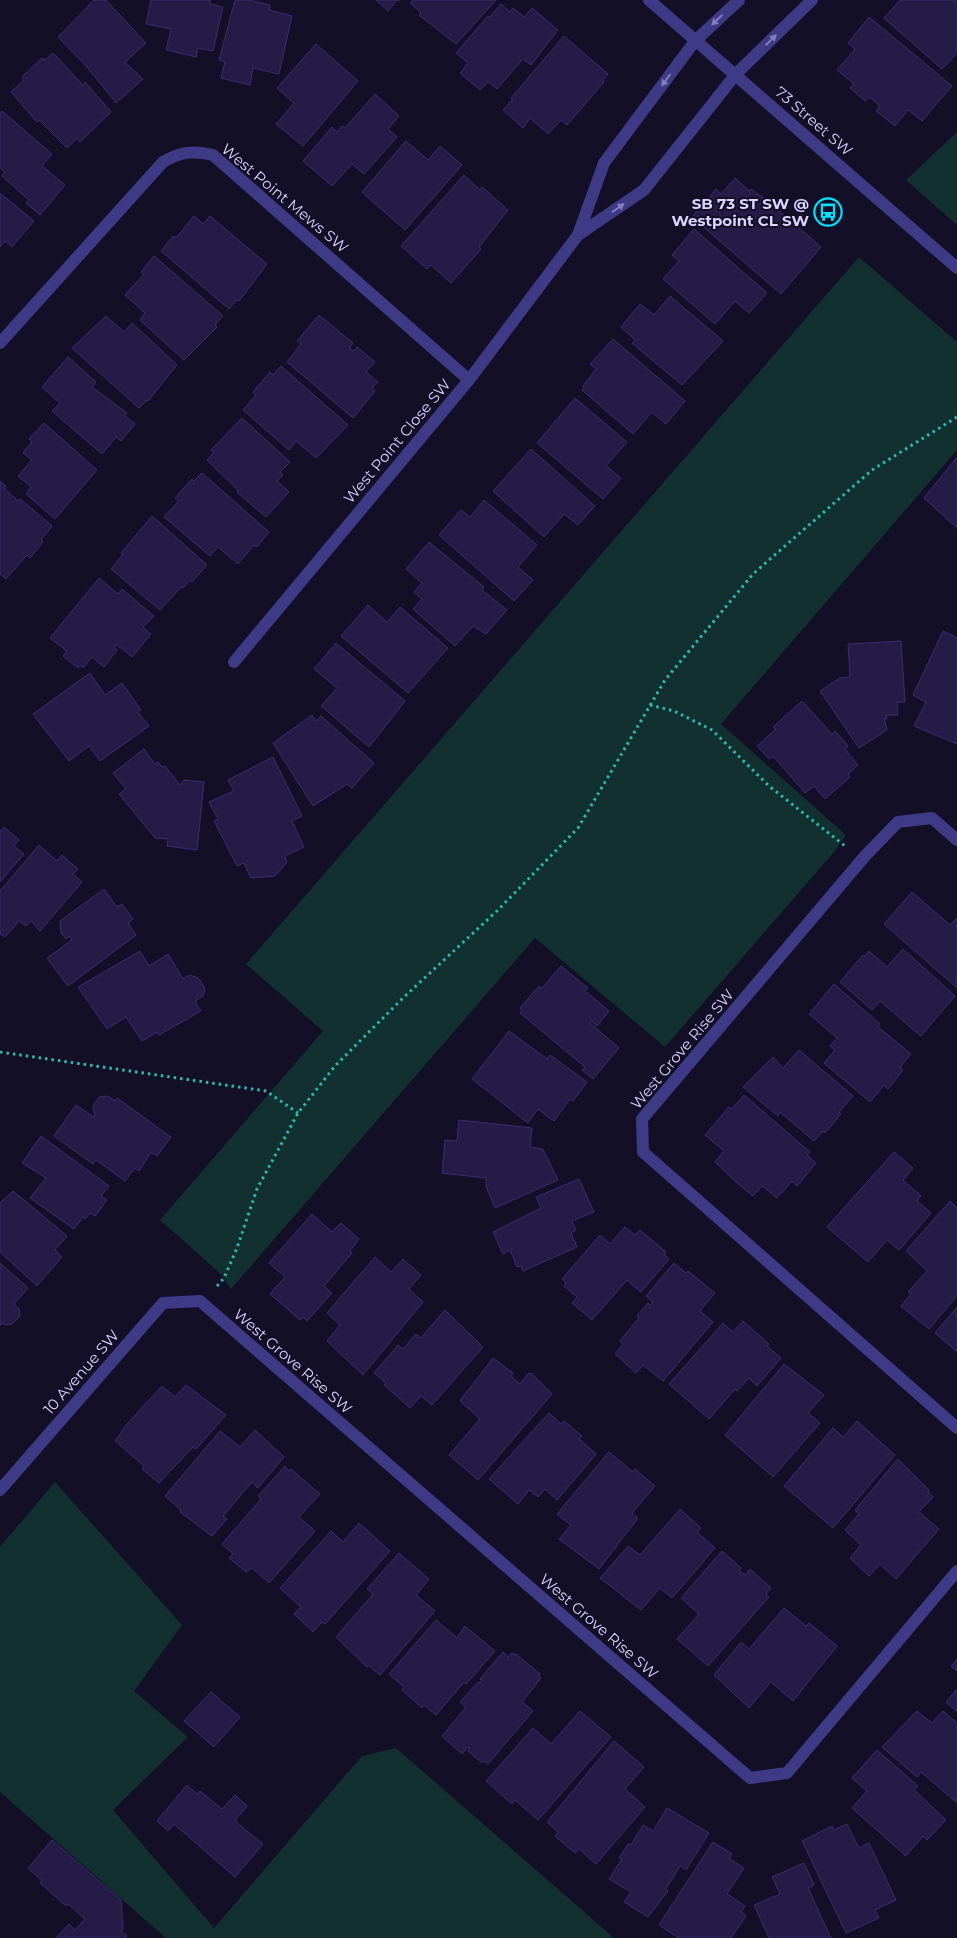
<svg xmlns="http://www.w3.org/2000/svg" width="957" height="1938" font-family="Montserrat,sans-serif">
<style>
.green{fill:#123030}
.building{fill:#241b47;stroke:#3c2d73}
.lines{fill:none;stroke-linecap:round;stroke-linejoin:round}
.path{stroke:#2eb9b2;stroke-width:3;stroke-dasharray:2.5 4;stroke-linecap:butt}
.minor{stroke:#3e3a85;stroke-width:12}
.tertiary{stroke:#3e3a85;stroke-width:12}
.oneway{fill:#847fbc}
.labels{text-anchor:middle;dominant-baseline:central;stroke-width:4;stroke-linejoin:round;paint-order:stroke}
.street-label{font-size:15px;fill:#dad4ff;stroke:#130f26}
.poi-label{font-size:15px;font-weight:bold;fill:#dad4ff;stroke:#130f26;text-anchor:end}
</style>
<rect width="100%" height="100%" fill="#130f26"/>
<path class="green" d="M957,132v93l-51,-45z
M859,257l98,85v108l-236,274 125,111 -12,17 -169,195 -130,-109 -304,351 -10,-15 -61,-54 163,-189 -77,-67z
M55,1482l127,143 -48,66 54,46 -75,73 101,118 148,-172 34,-8 218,190h-448l-166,-146v-245z"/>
<path class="building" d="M94,0h12l40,43 -21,19 18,17 -27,24 -29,-36 -29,-30z
M151,0h59v4l13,3 -10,44 -15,-3 -2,9 -30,-7 5,-21 -25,-5z
M235,0h14l21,5 -1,5 23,6 -13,58 -26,-6 -3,17 -29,-7 4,-16 -6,-2z
M376,0h24h-3l-9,11z
M413,0h83l-40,44 -37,-29 2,-2 -11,-10z
M900,0h55l2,2v51l-15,16 -58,-51z
M501,4l9,8 3,-4 11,9 8,-9 26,22 -27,35 -8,-6 -26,30 -9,-7 -8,8 -20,-17 8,-10 -12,-10 32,-37 2,1z
M869,17l83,69 -30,35 -14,-11 -13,16 -19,-15 4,-5 -11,-9 -4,4 -15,-13 4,-4 -17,-14 18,-21 -7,-6z
M564,36l44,38 -5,6 1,2 -37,43 -6,-5 -13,14 -18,-16 -7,10 -20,-18 10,-11 -2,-1z
M316,44l42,37 -55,65 -27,-22 18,-21 -17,-15z
M53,53l30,32 2,-3 26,30 -31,30 -3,-4 -10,10 -28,-28 -2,2 -26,-30 13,-12 -2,-3 20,-19 3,2z
M375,94l24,22 -11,13 9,8 -33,37 -12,-10 -20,22 -29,-25 29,-34 5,5 5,-6 3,2z
M2,111l50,43 -10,12 23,19 -25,30 -14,-12 3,-3 -27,-24 3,-4 -5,-4v-55z
M406,141l22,19 12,-14 22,19 -57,65 -43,-38z
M464,175l16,15 2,-3 26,23 -29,37 2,2 -30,34 -20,-18 -4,4 -26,-23z
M735,178l14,13 2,-2 18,13 52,45 -40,47 -89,-77 24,-28 5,5z
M0,193l34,28 -22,26 -7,-6 -5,6z
M194,216l9,8 7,-8 57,48 -28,37 -2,-1 -8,9 -68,-58 12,-15 3,2z
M694,229l73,64 -18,20 -14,-12 -20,23 -52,-45 16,-18 -7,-6z
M154,256l69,60 -8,9 2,2 -33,33 -44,-40 5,-7 -20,-18 19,-21 -3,-2z
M670,296l53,45 -41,44 -50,-42 3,-3 -14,-13 19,-23 14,11z
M319,315l34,28 -4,5 5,3 3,-4 18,15 -9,10 12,10 -6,6 3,3 -22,27 -66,-56 14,-18 -4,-3z
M106,316l18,16 8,-9 45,42 -29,36 -1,-1 -8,8 -67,-60z
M613,339l72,62 -19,23 -14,-12 -19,22 -51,-44 2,-3 -1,-1 13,-17 -6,-5z
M68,357l28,25 -4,5 35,26 -2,3 10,8 -14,17 -5,-4 -14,17 -50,-43 8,-8 -18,-16z
M281,366l67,59 -32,33 -20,-17 -7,9 -46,-40 13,-15 -3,-3 17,-20 3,3z
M575,398l52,44 -21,24 15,12 -18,21 -66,-56z
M242,418l48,44 -10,10 3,3 -6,6 12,11 -23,25 -29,-25 1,-2 -31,-30 7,-8 -3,-2z
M44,423l53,47 -42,49 -29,-25 5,-7 -13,-11 14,-16 -9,-7 9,-11 -3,-3z
M531,449l64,57 -17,19 -14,-11 -20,23 -51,-46z
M957,457v71l-33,-30z
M202,473l67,59 -12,15 -3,-2 -16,19 -20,-17 -8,9 -46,-39 15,-16 -4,-3 17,-19 2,2z
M0,481l6,5 -2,2 14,13 2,-2 32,27 -11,14 2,2 -13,16 -3,-3 -21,24 -6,-5z
M484,500l53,45 -19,22 15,13 -19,21 -75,-66 22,-25 9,7z
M152,516l55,49 -15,17 -2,-2 -7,8 -2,-1 -21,23 -49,-41 12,-15 -2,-1z
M429,542l55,45 -2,3 25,20 -21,24 -13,-8 -18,20 -42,-37 9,-10 -8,-7 8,-9 -16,-14z
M99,578l19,16 4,-5 32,27 -11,11 8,7 -19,23 -16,-13 -2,3 3,3 -13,17 -12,-10 -9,11 -3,-3 -2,3 -15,-12 4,-5 -17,-13z
M368,605l19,17 13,-15 48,41 -40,45 -67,-57z
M943,631l14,7v106l-43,-18 12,-24 -13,-7z
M901,641l4,61h-8l1,13h-12l1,4h-3l3,11 -28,18 -39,-57 20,-13 10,-1 -2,-33z
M336,643l69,58 -36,46 -48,-41 16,-18 -23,-19z
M90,673l15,22 17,-12 19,27 -3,2 11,14 -49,35 -11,-15 -20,15 -36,-47z
M802,701l30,33 3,-3 13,15 -3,3 13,16 -10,9 2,3 -25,22 -11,-13 -9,7 -32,-37 -4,3 -12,-13 19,-17 -3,-2z
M312,715l4,6 5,-5 53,47 -22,25 -5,-4 -34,22 -40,-63z
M144,749l11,15 3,-2 4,5 3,-1 15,19 4,-5 20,2 -7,68 -30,-4 1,-7 -13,-1 -36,-44 7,-5 -13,-16z
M273,757l29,59 -10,5 12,26 -19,9 2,6 -12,14 -24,2 -7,-15 -7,3 -23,-45 4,-2 -9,-17 25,-11 -6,-11z
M4,827l15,13 -5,6 10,8 -24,28v-51z
M39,845l18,16 5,-6 16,14 -5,5 9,8 -42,49 -9,-10 -5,5 -7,-5 -14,16 -5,-3v-43z
M104,889l13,18 5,-3 11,15 -5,4 8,12 -68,51 -21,-28 25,-18 -3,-4 -3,3 -5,-6 -1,-12z
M912,892l38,33 7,-7v70l-73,-64z
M903,949l52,47 -34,40 -41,-35 -8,9 -32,-28 23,-27 1,2 5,-6 18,16z
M140,951l9,15 19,-12 15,25 7,-4 8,3 7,10 -2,8 -8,5 6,10 -42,24 -2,-3 -15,9 -16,-24 -19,12 -29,-42z
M561,966l27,22 -3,3 24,20 -12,15 -6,-5 -1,2 29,25 -26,31 -11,-9 3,-3 -65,-54 2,-3 -2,-2 19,-22 3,2z
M834,984l46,40 -2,3 33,27 -11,13 3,3 -15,19 -4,-4 -14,17 -46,-39 11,-13 -5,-4 7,-8 -28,-24z
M509,1031l38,28 3,-4 37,27 -14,19 -3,-2 -16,22 -16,-12 -10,14 -56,-44z
M799,1050l54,46 -14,16 2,2 -16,19 -2,-2 -9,10 -34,-29 -2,4 -35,-29 30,-30 10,11z
M744,1095l66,57 -3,3 9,8 -19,23 -5,-5 -15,17 -15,-12 -9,10 -18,-15 -20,-19 9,-11 -19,-16 24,-28 3,2z
M108,1096l7,5 2,-3 54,39 -14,19 -6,-4 -12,19 -4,-3 -10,13 -29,-21 -3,4 -39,-28 22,-31 19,13 -2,-12 6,-9z
M459,1120l73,8 -2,19 13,2 15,31 -63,28 -9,-22v-8l-44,-5 3,-33 12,1z
M41,1136l68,50 -8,10 6,4 -12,16 -5,-3 -5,6 -2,-2 -9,12 -44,-31 16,-20 -24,-15z
M894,1152l19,16 -10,12 18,16 -4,5 14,12 -32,37 -12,-10 -19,22 -41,-35z
M579,1179l15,33 -22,9 4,9 -5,3 6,14 -54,24 -2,-5 -4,1 -7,-17 -7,4 -10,-22 48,-24 -5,-11z
M13,1191l54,45 -12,14 7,7 -25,29 -37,-34v-49z
M950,1201l7,7v88l-28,33 -28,-23 10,-12 -3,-2 19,-21 -21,-20z
M312,1214l20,18 9,-9 18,16 -9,12 2,2 -28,33 8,7 -25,28 -4,-4 -3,3 -30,-26 15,-17 -16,-14z
M625,1227l10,8 5,-5 26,22 -2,2 5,5 -28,33 -14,-12 -35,40 -20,-17 5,-6 -13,-11 2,-3 -4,-4 38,-44 10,9z
M375,1257l16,15 12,-13 18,16 -12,14 14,13 -60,73 -36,-34 13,-16 -13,-12z
M0,1263l28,25 -14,16 5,5 1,7 -8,8 -7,1 -3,-2 -2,3z
M674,1263l12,10 2,-2 27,22 -15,18 13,11 -50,59 -20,-16 -7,8 -21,-19 8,-10 -3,-3 19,-23 -2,-2 11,-13 2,2 3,-3 -7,-6z
M957,1307v45l-22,-19z
M445,1310l38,37 -51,58 -11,-9 -11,12 -26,-23 2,-2 -12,-10 24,-28 5,4 13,-15 5,4z
M743,1321l26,23 -2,2 14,12 -24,28 -8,-8 -12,13 -2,-2 -26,30 -40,-35 54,-61 10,9z
M493,1358l20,15 -2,3 9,8 8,-10 3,-1 21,21 -74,86 -29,-25 31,-36 -20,-18z
M784,1364l40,31 -16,18 12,10 -47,54 -48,-42z
M186,1385l40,30 -30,34 -3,-2 -34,36 -17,-14 2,-3 -29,-25 12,-17 35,-38 13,11z
M549,1413l12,11 3,-3 18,15 -3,3 17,15 -39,46 -12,-11 -7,8 -9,-7 -11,14 -29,-25z
M857,1421l38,34 -62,73 -49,-42 49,-58 10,9z
M255,1430l29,27 -26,31 -6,-6 -29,34 4,3 -15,17 -32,-24 1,-2 -16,-14 55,-65 20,16z
M609,1452l24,20 2,-3 20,17 -23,27 6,5 -39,51 -40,-30 12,-14 -14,-11z
M898,1459l31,31 -1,2 5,5 -14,15 20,17 -43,50 -16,-15 -11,12 -19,-18 11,-13 -16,-15 14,-16 -4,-4z
M285,1466l4,5 2,-2 29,25 -21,23 16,14 -46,52 -17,-15 -6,4 -17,-14 4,-4 -11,-10 39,-45 -3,-3z
M680,1509l21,19 -4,4 18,16 -43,50 -12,-10 -19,22 -41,-32 28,-32 12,9z
M359,1523l31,28 -65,73 -3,-2 -9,10 -19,-18 7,-7 -21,-19 51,-57 12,11z
M722,1551l19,17 -2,3 6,4 5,-6 21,19 -5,6 3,3 -61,69 -31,-27 22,-25 -18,-16z
M399,1553l30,26 -13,16 19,16 -55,64 -12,-10 -1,2 -31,-30 37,-43 -6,-5z
M784,1608l22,18 3,-3 28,23 -44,55 -22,-19 -22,26 -35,-33 27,-33 8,7z
M436,1620l21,18 8,-12 30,25 -29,33 -2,-2 -28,33 -12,-10 -2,3 -20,-18 2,-3 -15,-13z
M503,1652l5,5 4,-4 3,2 1,-1 24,20 -2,2 3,2 -19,24 11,9 -45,53 -4,-3 -2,2 -14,-12 2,-3 -2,-1 -6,7 -20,-18 24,-29 -6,-5 18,-20 2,1 2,-3 -2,-1z
M957,1659v12l-6,-5z
M957,1689v23l-11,-10z
M211,1692l29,25 -26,30 -30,-26z
M580,1711l31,26 -73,83 -23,-20 -3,4 -26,-23 47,-53 18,16z
M917,1711l15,12 11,-12 14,12v80l-36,-31 -4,5 -35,-30z
M614,1741l30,26 -19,22 20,18 -49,57 -17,-15 -4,4 -20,-17 3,-4 -11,-10z
M877,1750l41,36 -4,4 32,30 -19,20 -4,-4 -17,20 -54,-48 15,-17 -15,-13z
M187,1785l10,9 3,-3 22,18 13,-14 12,11 -12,15 28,23 -28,33 -61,-53 -6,7 -11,-10z
M667,1808l42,25 -23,37 -6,-4 -14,23 2,2 -20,26 -24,-15 7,-10 -22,-13 13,-20 -3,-1 9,-14 3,1 12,-20 10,6z
M847,1824l12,24 10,-5 27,57 -21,10 4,8 -33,15 -44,-92 30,-15 2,4z
M52,1840l69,60 2,29 -2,2 6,5 -2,2h-69l13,-14 6,6 10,-11 -17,-15 -2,2 -26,-23 2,-2 -14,-13z
M713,1842l19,12 -3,4 15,10 -17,26 18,12 -4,6 5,4 -15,22h-52l-20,-13z
M804,1863l10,22 -6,3 23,50h-62l-15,-33 26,-11 -8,-17z"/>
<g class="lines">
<path class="path" d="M650,705l24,6 38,19 57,56 76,60
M0,1052l266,39 32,22
M217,1286l7,-8 13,-30 20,-59 41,-76 37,-47 69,-69 94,-87 80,-82 87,-148 88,-106 119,-104 85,-53"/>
<path class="minor" d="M578,235l66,-45 92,-116 76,-74
M0,343l163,-181c17,-10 30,-12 50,-7l256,225
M234,662l235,-282 109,-145 26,-72 91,-122 44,-41
M957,840l-25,-22 -34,4 -33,34 -223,263 1,33 314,276
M0,1490l163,-187 37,-2 550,477 37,-5 170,-202"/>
<path class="tertiary" d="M649,0l308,268"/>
</g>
<defs><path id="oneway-solid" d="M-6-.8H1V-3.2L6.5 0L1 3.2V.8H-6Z" transform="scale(1.25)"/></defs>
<g class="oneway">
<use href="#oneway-solid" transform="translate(717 20) rotate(137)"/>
<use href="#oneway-solid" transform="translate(771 40) rotate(-44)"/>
<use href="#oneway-solid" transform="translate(666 80) rotate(127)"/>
<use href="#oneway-solid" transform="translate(618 208) rotate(-35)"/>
</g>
<defs>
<g id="bus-ring" transform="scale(1.4375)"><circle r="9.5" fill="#130f26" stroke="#00e2ff" stroke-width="1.5"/><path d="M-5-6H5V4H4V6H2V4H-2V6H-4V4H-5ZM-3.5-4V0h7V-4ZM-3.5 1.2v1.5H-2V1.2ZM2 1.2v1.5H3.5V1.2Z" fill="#00e2ff"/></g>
</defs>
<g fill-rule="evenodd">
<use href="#bus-ring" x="828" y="212"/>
</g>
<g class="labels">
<g class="street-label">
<text transform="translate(814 121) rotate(41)">73 Street SW</text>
<text transform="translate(285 198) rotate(40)">West Point Mews SW</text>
<text transform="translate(397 441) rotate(-50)">West Point Close SW</text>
<text transform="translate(682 1049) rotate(-50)">West Grove Rise SW</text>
<text transform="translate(293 1361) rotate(41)">West Grove Rise SW</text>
<text transform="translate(81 1372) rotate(-49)">10 Avenue SW</text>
<text transform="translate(599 1626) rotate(41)">West Grove Rise SW</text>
</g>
<g class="poi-label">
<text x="809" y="203">SB 73 ST SW @<tspan x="809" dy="17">Westpoint CL SW</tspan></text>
</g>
</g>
</svg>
